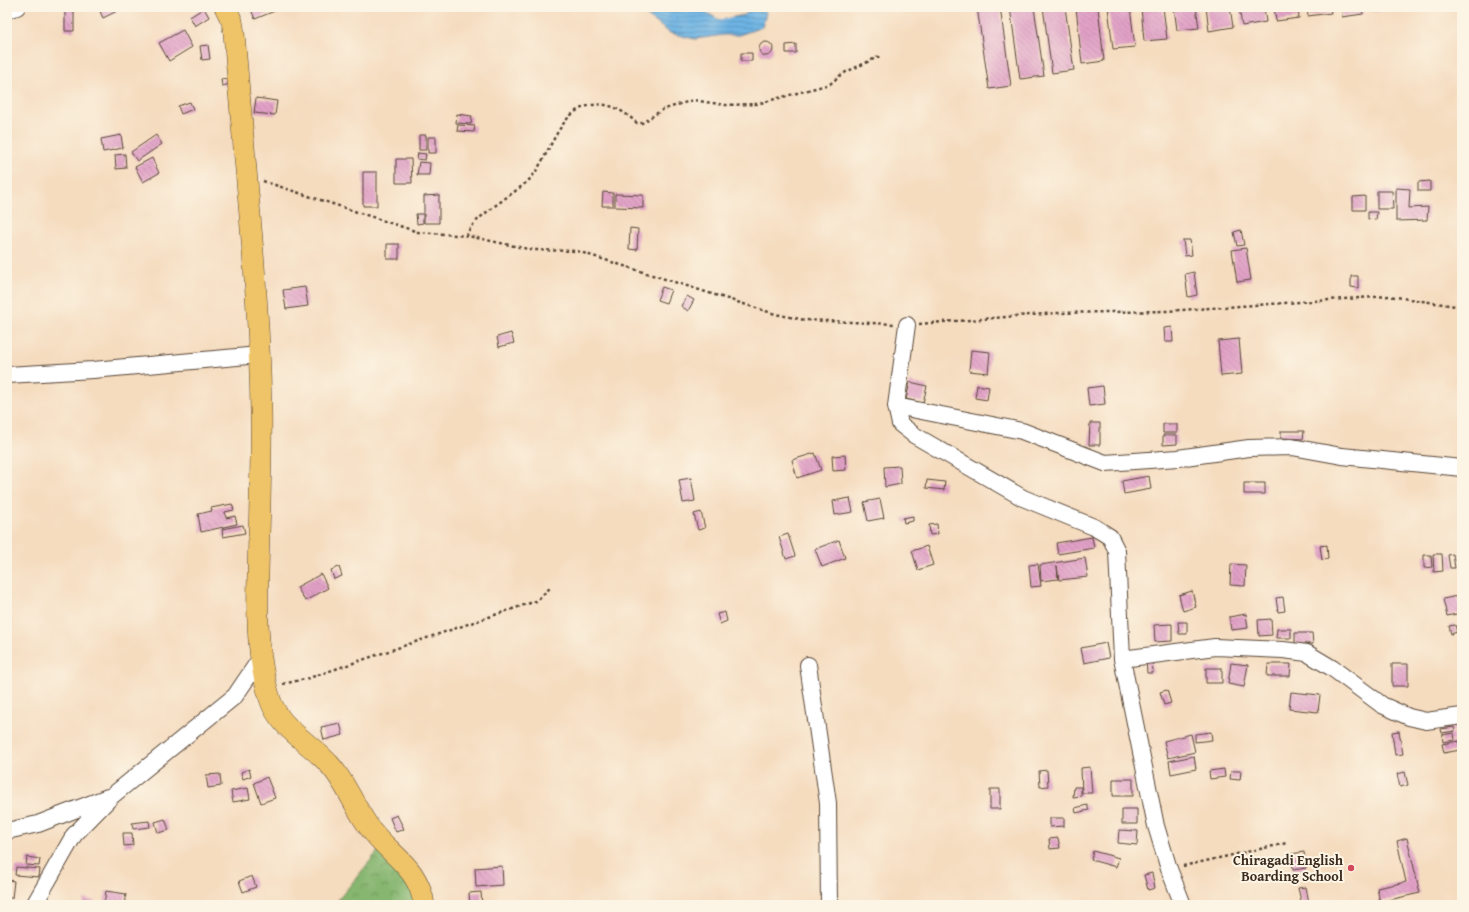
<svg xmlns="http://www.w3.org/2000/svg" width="1469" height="912" font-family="'Gentium Book Plus',serif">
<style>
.forest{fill:url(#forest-crowns);stroke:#607047}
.water{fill:url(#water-rules);stroke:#546f81}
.building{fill:url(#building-back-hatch)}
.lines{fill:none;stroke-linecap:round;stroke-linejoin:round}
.minor-casing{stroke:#574536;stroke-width:18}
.major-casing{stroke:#574536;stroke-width:22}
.path{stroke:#574536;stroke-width:2.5;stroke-dasharray:3 3;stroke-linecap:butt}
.minor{stroke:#fff;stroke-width:16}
.major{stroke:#efc469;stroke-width:21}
.poi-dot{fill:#d1495b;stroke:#fcf5e5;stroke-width:1.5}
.labels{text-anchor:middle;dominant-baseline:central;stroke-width:4;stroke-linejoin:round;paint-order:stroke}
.poi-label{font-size:14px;font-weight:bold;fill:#3b2a1e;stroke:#fcf5e5;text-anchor:end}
</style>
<defs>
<pattern id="forest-crowns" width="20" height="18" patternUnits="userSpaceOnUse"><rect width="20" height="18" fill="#86b670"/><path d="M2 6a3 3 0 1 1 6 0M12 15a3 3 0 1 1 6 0" fill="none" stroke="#6f945b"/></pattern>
<pattern id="water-rules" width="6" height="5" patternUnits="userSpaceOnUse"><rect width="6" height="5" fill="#6db4e4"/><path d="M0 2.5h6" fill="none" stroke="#5b93b8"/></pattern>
<pattern id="building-back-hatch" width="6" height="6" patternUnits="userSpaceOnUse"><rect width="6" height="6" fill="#e2a1c7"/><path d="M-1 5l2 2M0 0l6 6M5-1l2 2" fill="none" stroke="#b883a1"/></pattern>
</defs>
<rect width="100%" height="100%" fill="#fcf5e5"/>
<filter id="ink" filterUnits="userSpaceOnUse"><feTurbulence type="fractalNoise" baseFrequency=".025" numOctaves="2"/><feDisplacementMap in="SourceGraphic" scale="8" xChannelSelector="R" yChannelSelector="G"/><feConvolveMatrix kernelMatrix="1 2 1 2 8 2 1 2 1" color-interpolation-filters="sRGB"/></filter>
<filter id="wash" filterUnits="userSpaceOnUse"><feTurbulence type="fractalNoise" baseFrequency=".012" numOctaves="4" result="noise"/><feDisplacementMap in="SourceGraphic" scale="16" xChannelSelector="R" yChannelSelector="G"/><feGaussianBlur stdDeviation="0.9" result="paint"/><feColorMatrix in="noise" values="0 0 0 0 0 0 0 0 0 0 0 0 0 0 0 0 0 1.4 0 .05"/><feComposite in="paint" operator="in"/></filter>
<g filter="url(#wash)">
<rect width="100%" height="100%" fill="#f5dcbf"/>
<path class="forest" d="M384,844l40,61h-90z"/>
<path class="water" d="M635,7h63l21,13 26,-5 7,-8h11l3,6 -4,14 -23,8h-16l-28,4 -25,-6z"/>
<g id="blocks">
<path class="building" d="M98,7h8l1,2 8,-2 2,4 -14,7z
M250,7h25l2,3 -22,9z
M977,7h23l11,79 -22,3z
M1010,7h24l10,69 -24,3z
M1043,7h22l9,63 -22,3z
M1076,7h22l6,54 -22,3z
M1108,7h22l5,40 -22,2z
M1141,7h22l4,32 -23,2z
M1174,7h22l3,21 -22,2z
M1206,7h24l3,20 -24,4z
M1239,7h25l2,15 -24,4z
M1274,7h24l1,11 -23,3z
M1307,7h23l1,6 -23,3z
M1341,7h21l1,7 -21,3z
M1373,7h22v2l-21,3z
M204,8l5,9 -14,9 -5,-9z
M65,9h9v22h-9z
M183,30l9,17 -23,14 -10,-18z
M759 49a7 7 0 1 1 14 0a7 7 0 1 1-14 0Z
M796,44v9h-10v-8z
M208,45l2,14 -8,1 -2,-14z
M741,53h11v8h-11z
M229,78l1,6 -8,2 -1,-7z
M256,98l21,3 -2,14 -21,-2z
M190,102l3,7 -12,5 -3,-8z
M457,114l15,2 -1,8 -15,-1z
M458,125l17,1 -1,6 -17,-1z
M121,135l2,13 -20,4 -2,-13z
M156,135l6,9 -25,17 -6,-9z
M419,135h7v15h-7z
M428,137h8v16h-8z
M418,153l8,1 -1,6 -8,-1z
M125,154l1,14 -10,1 -1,-14z
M152,158l7,15 -16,9 -8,-15z
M396,159h15l1,24h-16z
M419,162l11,1 -1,12h-12z
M363,172h14v34h-14z
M1430,181v10h-12v-9z
M1396,188l14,1 -1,19 19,-1 -1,13 -31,1z
M1377,191h15l1,18h-16z
M603,192l10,1v13h-11z
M615,194l28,1v13l-28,-1z
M439,195v28h-15v-27z
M1365,196v14h-12v-13z
M1368,212h9l-1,8 -8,-1z
M416,214h7v9l-6,1z
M630,228l8,1 -1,21 -8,-1z
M1241,230l3,15 -7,1 -3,-14z
M1183,240h7l2,15 -7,1z
M387,244h12v15h-12z
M1246,248l5,32 -14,2 -5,-32z
M1194,272l3,23 -9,2 -3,-23z
M1351,276h7v12l-7,-1z
M305,287l3,19 -22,3 -3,-19z
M662,287l9,3 -5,13 -9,-3z
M687,296l7,4 -6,11 -7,-5z
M1172,327l1,15h-8l-1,-14z
M511,333l3,10 -15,4 -2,-10z
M1239,339l3,35 -21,2 -3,-35z
M971,350l19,2 -2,21 -19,-2z
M910,382l17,4 -4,17 -17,-4z
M977,385l12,2 -2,13 -12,-2z
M1103,386l2,18 -16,2 -2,-18z
M1090,423h10v22h-11z
M1163,424h14v9h-14z
M1281,431h23l-1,8 -22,-1z
M1163,435h14v9l-14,1z
M815,453l6,17 -24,8 -5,-18z
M845,455l1,15 -13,1 -1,-15z
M900,466l1,18 -16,3 -1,-20z
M1149,476l2,13 -27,5 -2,-13z
M691,478l4,23 -12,2 -4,-23z
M927,480l18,2 -1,8 -18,-2z
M1244,483h21v11h-21z
M850,498l3,14 -18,3 -2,-14z
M880,499l4,19 -16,3 -4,-19z
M232,504l2,6 -9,2 1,6 9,-2 2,8 -36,8 -3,-18 14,-3 -1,-3z
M701,512l4,16 -7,2 -4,-16z
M913,516v5l-9,2 -1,-5z
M937,524l1,10 -8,1 -1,-10z
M243,525l2,8 -22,4 -1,-8z
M788,534l7,22 -9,3 -7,-22z
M1092,537l2,11 -36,6 -2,-11z
M839,540l6,18 -23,9 -7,-18z
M1327,545l1,14 -6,1 -2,-14z
M927,546l6,19 -15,5 -6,-19z
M1433,554h9l1,17 -9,1z
M1453,554l2,14h-5l-2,-13z
M1424,555h7l1,12 -8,1z
M1085,558l3,19 -29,3 -2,-14 1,13 -17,2 -1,-16z
M1038,564l3,22 -10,1 -2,-22z
M1231,564l15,1 -1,21 -15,-1z
M339,567l3,9 -8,3 -3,-9z
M321,574l7,14 -23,13 -8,-14z
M1192,591l4,16 -13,4 -4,-16z
M1457,596l4,17 -14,3 -4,-17z
M1283,597l2,14 -7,1 -2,-14z
M725,612l2,9 -7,3 -3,-10z
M1246,614l2,14 -17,2 -2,-13z
M1271,619l1,16 -13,1 -1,-16z
M1178,622h9v12h-8z
M1172,624v17l-17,1 -1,-17z
M1455,625l2,7 -6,2 -2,-8z
M1277,629h14v9h-15z
M1295,633h17l1,11h-18z
M1106,643l3,15 -25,5 -3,-15z
M1152,658l1,15h-6l-1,-14z
M1231,663l17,2 -4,22 -16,-3z
M1268,664h23l-1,12h-23z
M1392,664h16v22h-16z
M1206,668h16v15h-16z
M1167,690l4,13 -7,2 -4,-13z
M1291,692l29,3 -2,17 -29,-3z
M340,723l3,12 -19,5 -3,-13z
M1454,727l1,4 -13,2 -1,-4z
M1399,731l4,23 -8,1 -3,-23z
M1211,732l1,8 -17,2v-8z
M1454,733l1,7 -12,2 -1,-7z
M1191,734l4,18 -27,6 -4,-17z
M1459,741l1,9 -16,3 -2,-9z
M1194,756l2,13 -25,5 -2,-13z
M1090,767l2,26h-10l-1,-25z
M249,769l2,7 -8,3 -2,-7z
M1224,769l1,8 -15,2 -1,-8z
M1047,770l1,16 -8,1 -1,-16z
M1231,771h10l-1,9 -10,-1z
M1405,772l3,13 -8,2 -3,-13z
M220,774l1,12 -13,2 -2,-13z
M267,777l8,21 -14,5 -7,-20z
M1113,779h20v17h-20z
M1074,787h7v9l-8,1z
M248,788l2,11 -17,3 -2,-11z
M990,789h10v20h-10z
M1087,805l2,5 -13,3 -1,-5z
M1122,809h15v15h-15z
M397,815l7,14 -8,3 -6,-14z
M1050,818h14v8l-14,1z
M165,819l4,11 -11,3 -3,-11z
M149,821l1,6 -17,2 -1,-6z
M1119,830l19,1 -1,14 -19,-2z
M123,833h9l1,12 -9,1z
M1058,838l2,10 -10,1 -1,-10z
M1407,838l13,55 -40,9 -3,-14 29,-6 -9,-41z
M1093,851l26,7 -3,9 -25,-7z
M1304,852l2,16 -13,2 -2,-16z
M27,857l13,2 -1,7 -13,-1z
M502,866l1,19 -27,2 -1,-19z
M16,867l24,2 -1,8 -24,-2z
M1152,873l3,15 -7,2 -4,-15z
M252,876l4,11 -13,5 -4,-11z
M7,880l7,1 -2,17h-5z
M1306,887l3,16 -7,2 -4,-17z
M106,891l20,3 -2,11h-20z
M481,892l1,13h-12l-1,-12z
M84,899l11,2v4h-12z"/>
</g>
</g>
<g filter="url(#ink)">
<use href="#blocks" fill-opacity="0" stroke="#574536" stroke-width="1"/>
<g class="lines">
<g class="minor-casing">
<path id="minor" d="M7,10l10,-3
M907,325l-11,81 4,18 14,11 109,63 71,29 16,10 7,14 5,108 34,167 13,43 14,36
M7,375l86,-5 166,-15
M896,406l126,25 83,32 73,-5 71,-10 43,-1 50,9 120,12
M1122,659l93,-12 68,3 24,3 25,15 50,37 27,12 17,4 36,-5
M808,665l20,138 1,102
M7,831l31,-7 70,-27
M34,905l40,-70 39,-40 122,-99 25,-37"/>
</g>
<g class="major-casing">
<path id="major" d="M225,7l7,14 2,12c10,125 25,251 27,378 1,54 -2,109 -3,163 -1,43 -1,84 12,125 9,29 40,44 59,65 17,18 25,43 40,63 21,29 50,39 55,78"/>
</g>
<path class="path" d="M263,181l155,51 50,4 65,14 44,1 198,63 30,6 89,4
M468,236l-1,-1c4,-17 48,-41 63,-56 18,-20 27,-61 52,-71 22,-9 38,0 55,15h5l20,-13 31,-10 32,5 32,-1 73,-20 12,-10 38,-18
M919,324l137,-11 110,-2 223,-15 73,11
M283,684l26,-6 227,-77 15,-14
M1183,866l104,-23"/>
<use href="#minor" class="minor"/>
<use href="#major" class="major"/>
</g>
</g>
<circle class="poi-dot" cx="1351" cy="868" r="4"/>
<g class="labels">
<g class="poi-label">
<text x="1343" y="860">Chiragadi English<tspan x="1343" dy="16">Boarding School</tspan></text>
</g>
</g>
<rect width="1469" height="912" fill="none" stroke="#fcf5e5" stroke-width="24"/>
</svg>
